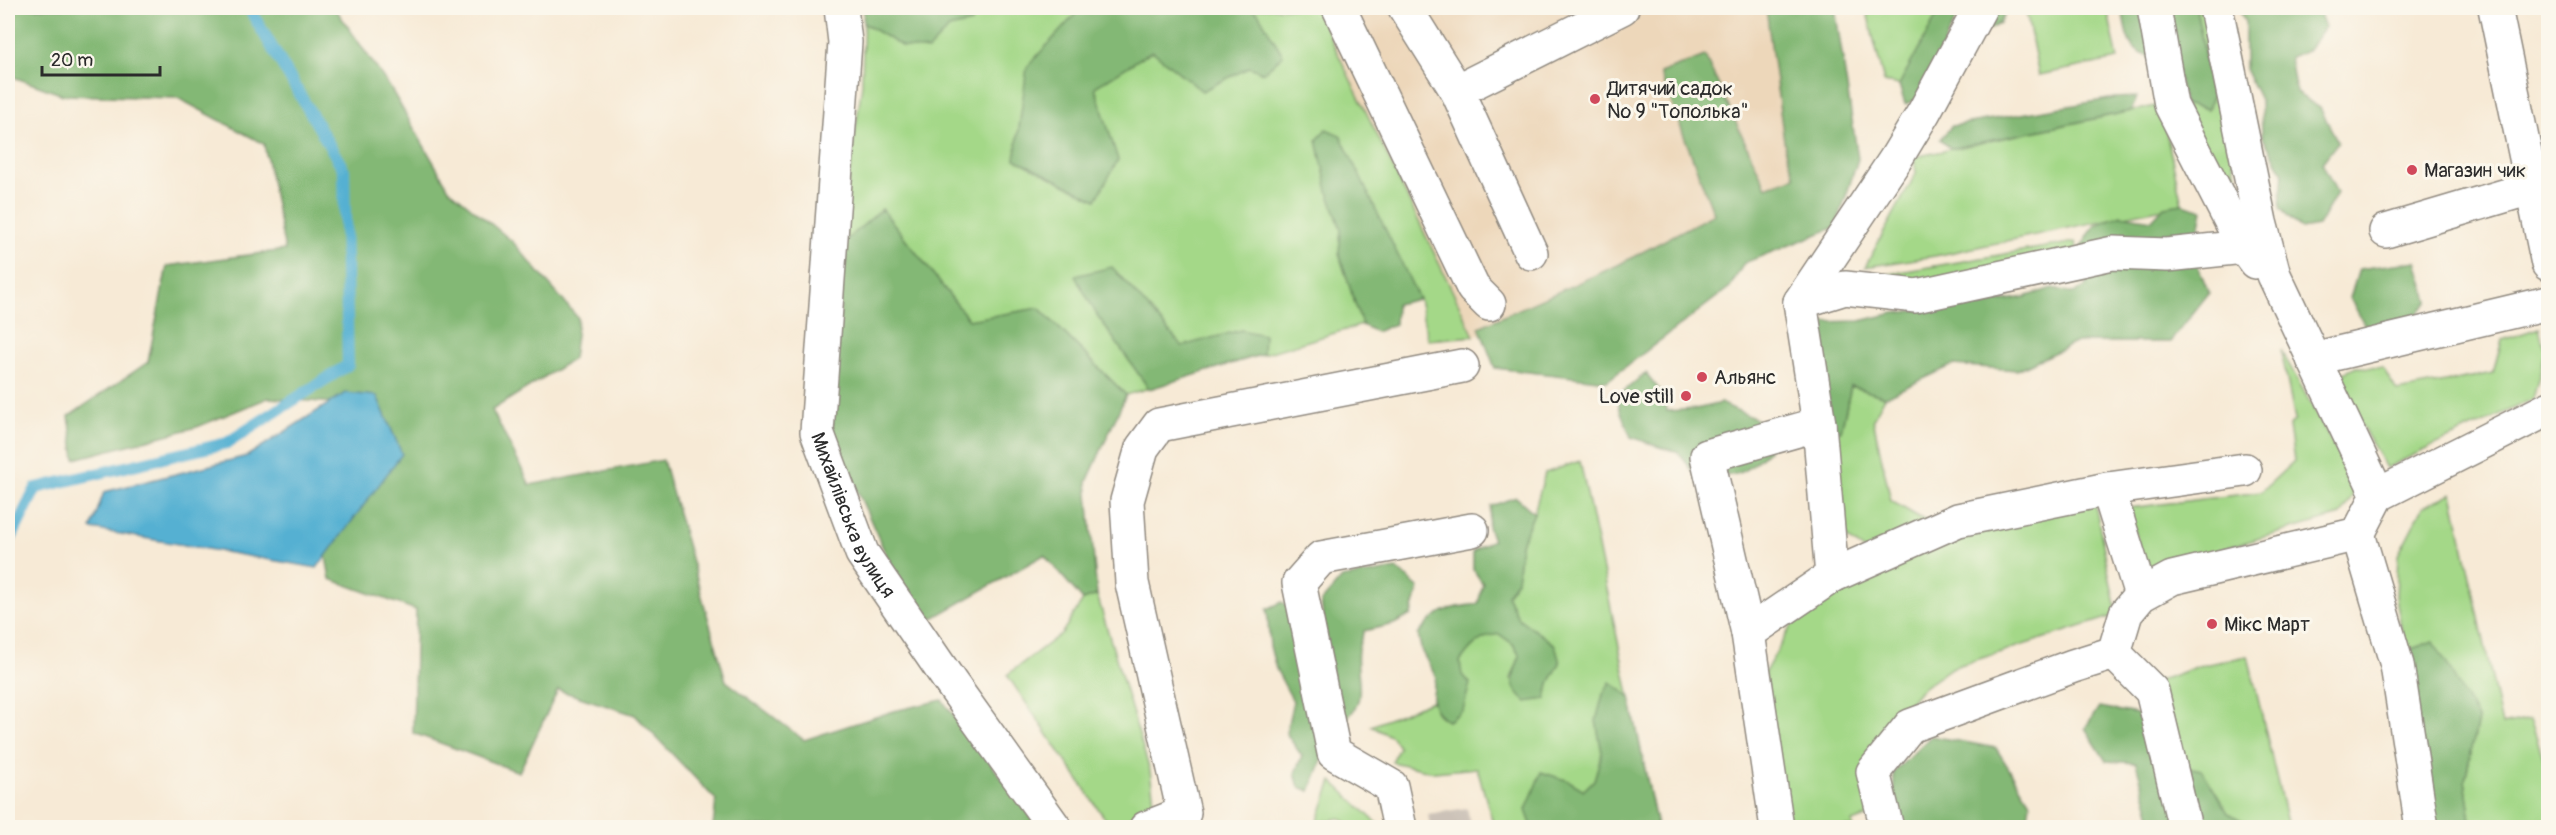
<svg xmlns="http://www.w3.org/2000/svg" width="2556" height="835" font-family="Pangolin,sans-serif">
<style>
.built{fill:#edd7ba}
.industrial{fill:#ccc2b8}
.green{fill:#a4d888;stroke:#68825a;stroke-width:1.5}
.forest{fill:#83b874;stroke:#577250;stroke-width:1.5}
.water{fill:#54b0d2;stroke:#406e7e;stroke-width:1.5}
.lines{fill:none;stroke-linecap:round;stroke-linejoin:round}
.stream{stroke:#54b0d2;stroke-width:12}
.minor-casing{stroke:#918a80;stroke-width:36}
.minor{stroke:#fff;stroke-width:33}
.poi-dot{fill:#d1495b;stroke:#fbf7ec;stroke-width:2}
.labels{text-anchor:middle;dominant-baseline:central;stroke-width:6;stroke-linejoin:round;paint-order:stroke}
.poi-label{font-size:20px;fill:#2b2b2b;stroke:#fbf7ec;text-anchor:start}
.street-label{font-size:20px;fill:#2b2b2b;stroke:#fbf7ec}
</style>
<rect width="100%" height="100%" fill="#fbf7ec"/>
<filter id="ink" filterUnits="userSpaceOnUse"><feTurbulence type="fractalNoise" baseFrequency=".0167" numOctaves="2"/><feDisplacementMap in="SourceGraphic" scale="12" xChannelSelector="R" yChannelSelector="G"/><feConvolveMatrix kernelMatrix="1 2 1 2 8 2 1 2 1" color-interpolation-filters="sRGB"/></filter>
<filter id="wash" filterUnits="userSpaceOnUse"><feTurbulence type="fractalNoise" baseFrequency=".008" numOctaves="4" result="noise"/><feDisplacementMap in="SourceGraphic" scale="24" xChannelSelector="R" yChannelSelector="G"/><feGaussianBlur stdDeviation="1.35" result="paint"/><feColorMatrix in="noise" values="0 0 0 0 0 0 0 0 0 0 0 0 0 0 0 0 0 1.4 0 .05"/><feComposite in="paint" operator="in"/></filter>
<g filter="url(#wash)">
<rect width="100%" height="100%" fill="#f7ead6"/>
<path class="built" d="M1316,8h500l29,182 -371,146z"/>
<path class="industrial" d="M1467,808l4,19h-41l-2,-13z"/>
<path class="green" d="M864,8h452l158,328 -46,4 -9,-41 -91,-108 13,38 -2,25 23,71 -236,70 -87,-87 -70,12 -87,-111 -38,33 3,-51 15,-107z
M1866,8h75l-42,77 -15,-3z
M2046,8h61l11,51 -79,16 -13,-64z
M2196,8h10l39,218 -61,-122 24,6 4,-15z
M2160,105l22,99 -247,52 -70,11 51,-94 -2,-16z
M2075,242l3,10 -166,38 -41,-13z
M2539,328l6,25 -12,46 -147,69 -44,-76v-18l14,-7 27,1 14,23 96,-18 9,-33z
M2281,350l76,137 -16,28 -196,56 -16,-63 132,-16 33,-31 -5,-35 6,-7z
M1851,386l34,11 -12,22 18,82 38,22 -62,29 -20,-14 -21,-106 15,-1z
M1580,461l77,366h-163l-17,-59 -43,4 -42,-10 7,-15 -7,-10 -21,-11 61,-25 5,13 11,7 15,-11 -3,-48 7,-11 16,-14 16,-3 14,10 7,12 -9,23 35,20 3,-16 11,-20 -32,-37 -10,-8 -11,-23 10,-15 4,-36 13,-31 11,-40z
M2452,493l50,232 28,-6 18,53v55h-76l-7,-47 13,-60 -73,-69 -9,-54 2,-42 25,-48z
M2095,504l22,111 -166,53 -31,22 -39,48 -4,75 -25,9 1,5h-68l-20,-155 32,-56 63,-41 101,-42z
M1097,595l53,176 5,38 -45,17 -103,-151 55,-42 21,-33z
M2248,656l40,171h-93l-37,-146 41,-15z
M1332,781l49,46h-28l-13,-9 -23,5z"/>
<path class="forest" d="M8,8h327l56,81 58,100 64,53 65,76 -5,41 -81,51 38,75 133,-25 63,221 78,59 90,-29 48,-11 97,127h-326l3,-27 -81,-85 -77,-25 -39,82 -106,-39 3,-123 -86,-31 -10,-56 43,-118 -95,-7 -71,29 -122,32 -6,-43 79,-54 19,-96 118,-16 -21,-106 -86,-46 -115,-3 -55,-20z
M864,8h109l-1,15 -23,5 -21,22 -25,-3 -40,-24z
M1081,8h168l9,5 25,42 -20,18 -13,-6 -48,24 -50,-40 -57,36 23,73 -22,40 -81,-41 12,-92z
M1766,8h69l23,151 -22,68 -92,36 -14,24 -123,94 -112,-13 -16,-41 139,-62 96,-51 -54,-141 45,-17 61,131 29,-10 -10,-29z
M1941,8h20l-44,92 -12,4 -6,-19z
M1990,8h19l-9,15 -11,7 -5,-11z
M2122,8h22l7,49c-26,-6 -25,-27 -29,-49z
M2166,8h30l16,87 -4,15 -24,-6z
M2239,8h79l7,19 -17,23 -18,7 6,36 24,15 18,34 -16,21 15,30 -19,33 -17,3 -21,-21 3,-36 -21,-36 -1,-34 -16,-33v-47z
M2137,97l-6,14 -181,38 -10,-10 12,-13 163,-28z
M1326,129l14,6 79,164 -23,5 -1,20 -19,8 -14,-7 -23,-72 2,-24 -13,-38 -11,-51z
M2182,204l21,6 -4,21 -20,11 19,24 11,27 -39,49h-93l-60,28 -64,-5 -68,32 -34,-11 -10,45 -15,1 -6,-110 40,-1 34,-8 94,-10 37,-6 27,-9 22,5 13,-7 -1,-22 -8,-12 17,-27 26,-10 31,5 12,-13z
M882,209l87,111 70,-12 87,87 -39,87 10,113 -14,5 -39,-45 -118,67 -19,-21 -75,-166 12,-193z
M2417,261l11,40 -16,21 -44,9 -18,-33 9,-29z
M1112,267l70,79 59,-16 23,5 -1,19 -114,35 -52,-74 -22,-39z
M1646,373l19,24 2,14 29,-2 25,-6 35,16 12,32c-29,27 -33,27 -73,23l-18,-23c-20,-2 -27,-9 -46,-14l-12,-30v-12z
M1516,497l18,16 -13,31 -4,36 -10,15 11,23 37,27 5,18 -11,20 -3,16 -20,3c-19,-16 -14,-25 -6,-46l-7,-12 -14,-10c-19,3 -29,12 -39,28l2,13 8,8 -7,27 -15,11c-20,-13 -16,-22 -12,-44l-14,-25 -4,-17c19,-26 29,-27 60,-31l5,-20 -10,-15v-18l20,-11 -5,-13 3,-21z
M1397,569l22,19 -8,27 -17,9 -30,7c-2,6 -5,13 -6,19 -4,28 13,49 -15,72l-10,-38 -12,-82 21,-24z
M1282,602l16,11 25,145 -13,33 -11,-4 -4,-14 7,-17 -16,-23 7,-32 -17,-32 -6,-23 -3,-37z
M2434,641l44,79 -13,60 7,47h-39l-28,-176z
M1610,682l20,15 27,130h-125l-6,-17 15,-38 28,9 15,9 10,-10 8,-27 -6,-32 7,-27z
M2099,707l38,7 21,47 44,9 26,43 26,14h-100l-18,-64 -30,-2 -21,-33z
M1931,736l65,12 34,54 -3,25h-130l-4,-8 1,-47z"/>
<path class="water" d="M345,393l32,3 25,58 -85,114 -226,-39 13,-37 143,-36z"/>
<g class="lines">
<path class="stream" d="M8,544l28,-56 191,-45 121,-78 -4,-195 -95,-162"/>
</g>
</g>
<g filter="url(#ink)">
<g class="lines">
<g class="minor-casing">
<g id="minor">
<path id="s1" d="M841,8l4,34 -28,390 45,121 89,130 104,145"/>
<path d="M1339,8l134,280 16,16"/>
<path d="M1405,8l52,83 165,-83"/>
<path d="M2154,8l17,97 73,142 11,15"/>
<path d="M2216,8l44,214 14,53 104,220"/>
<path d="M2495,8l53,256"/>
<path d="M1457,91l74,162"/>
<path d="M2386,231l145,-43"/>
<path d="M1800,302l45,-14 71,8 197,-43 54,2 77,-8"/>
<path d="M2313,359l235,-56"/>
<path d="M1819,424l-19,-122 95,-142 29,-48 56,-104"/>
<path d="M2108,489l33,106"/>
<path d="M2358,534l39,131 25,163"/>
<path d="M1748,633l84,-57"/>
<path d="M2114,653l38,38 33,137"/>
<path d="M1146,828l38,-15 -52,-230 -5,-82 15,-53 17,-23 303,-59"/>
<path d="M1400,828l-9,-42 -57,-33 -35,-170 22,-25 151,-28"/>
<path d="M1777,828l-29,-195 -41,-177 112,-32 13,152 126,-56 150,-31 137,-19"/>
<path d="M1887,828l-14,-56 37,-46 163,-60 41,-13 12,-40 15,-18 31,-17 186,-44 20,-39 170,-86"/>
</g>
</g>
<use href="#minor" class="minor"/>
</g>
</g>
<g class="poi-dot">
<circle cx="1595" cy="99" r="6"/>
<circle cx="2412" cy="170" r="6"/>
<circle cx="1702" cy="377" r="6"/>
<circle cx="1686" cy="396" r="6"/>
<circle cx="2212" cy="624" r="6"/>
</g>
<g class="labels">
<g class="poi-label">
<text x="1607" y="88">Дитячий садок<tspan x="1607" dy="23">№ 9 "Тополька"</tspan></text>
<text x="2424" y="170">Магазин чик</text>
<text x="1714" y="377">Альянс</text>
<text x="1674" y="396" text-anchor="end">Love still</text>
<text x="2224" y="624">Мікс Март</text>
</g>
<g class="street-label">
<text stroke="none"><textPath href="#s1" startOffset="516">Михайлівська вулиця</textPath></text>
</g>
</g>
<rect width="2556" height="835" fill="none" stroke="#fbf7ec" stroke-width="30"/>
<path d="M42 66v9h118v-9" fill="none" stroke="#2b2b2b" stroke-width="3"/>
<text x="51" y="66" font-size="18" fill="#2b2b2b" stroke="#fbf7ec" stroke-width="4.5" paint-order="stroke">20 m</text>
</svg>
